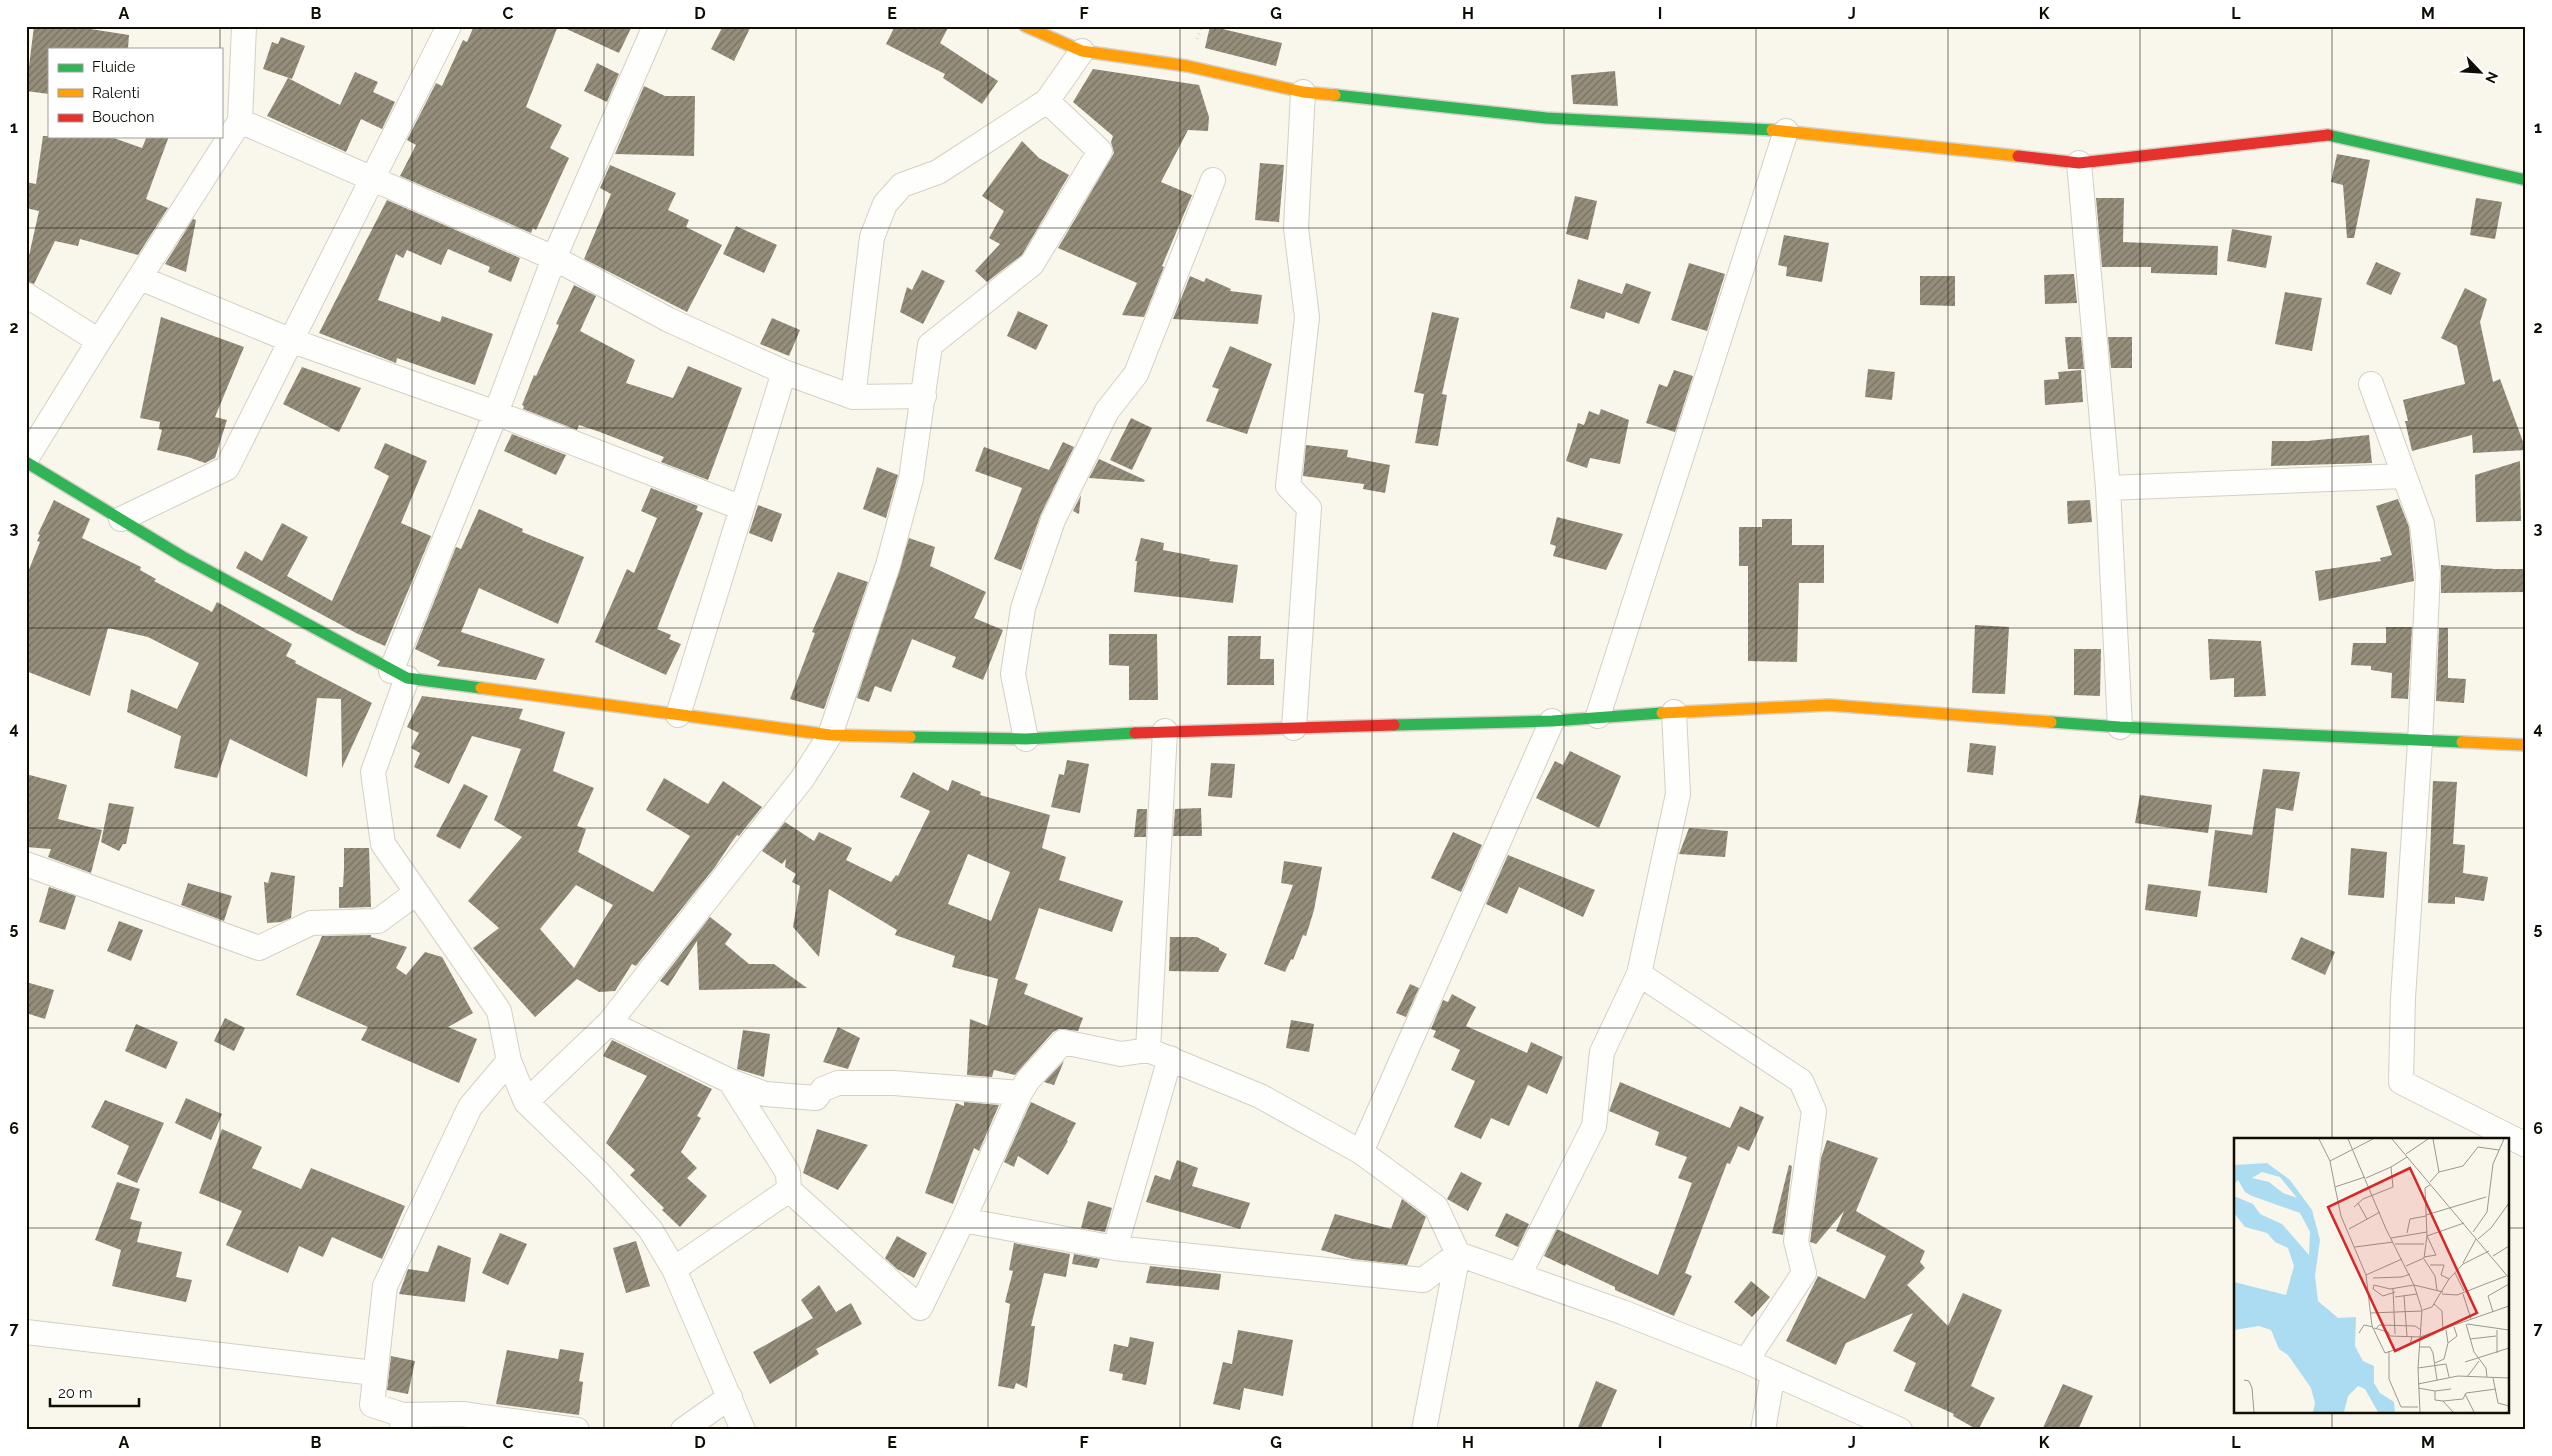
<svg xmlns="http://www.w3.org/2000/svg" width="2552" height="1456" font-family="Raleway,sans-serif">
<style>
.building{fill:url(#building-hatch);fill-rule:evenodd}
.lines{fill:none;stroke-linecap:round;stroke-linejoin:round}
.street-casing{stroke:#d4d0c5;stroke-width:26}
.fast-casing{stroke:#d4d0c5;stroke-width:14}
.slow-casing{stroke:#d4d0c5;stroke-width:14}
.jam-casing{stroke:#d4d0c5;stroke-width:14}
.path{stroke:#dad9d6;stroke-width:3;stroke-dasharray:1 4;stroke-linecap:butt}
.street{stroke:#fefefc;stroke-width:24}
.fast{stroke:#30b455;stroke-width:11}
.slow{stroke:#ff9f0a;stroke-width:11}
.jam{stroke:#e5322d;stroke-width:11}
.grid{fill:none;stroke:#0f0c03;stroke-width:1;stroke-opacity:0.55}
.inset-road{fill:none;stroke:#9b988e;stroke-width:1}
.view{fill:#d62828;fill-opacity:0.15;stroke:#d62828;stroke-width:2.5}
.inset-edge{fill:none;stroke:#0f0c03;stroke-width:2.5}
.neatline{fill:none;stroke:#0f0c03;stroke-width:2}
.grid-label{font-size:16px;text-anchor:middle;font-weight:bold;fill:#0f0c03}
</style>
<defs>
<pattern id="building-hatch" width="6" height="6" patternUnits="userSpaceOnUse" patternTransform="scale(1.25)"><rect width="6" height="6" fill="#958e7b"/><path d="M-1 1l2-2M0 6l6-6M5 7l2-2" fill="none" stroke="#787263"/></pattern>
</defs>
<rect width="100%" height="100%" fill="#f9f6eb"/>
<path class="building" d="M34,26h37l58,9 -1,13 -79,1v45l-23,-3z
M474,26h84l-32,81 36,18 -12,23 19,10 -33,72 -3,-2 -2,5 -131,-57 16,-31 -9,-5 29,-57 6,3 21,-46 4,2z
M560,26h72l-13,27z
M723,26h28l-17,35 -23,-12z
M895,26h54l-9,17 58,38 -16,23 -39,-26 2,-4 -59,-30z
M1210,26l72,17 -6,23 -71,-18z
M281,37l24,9 -13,33 -29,-10 9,-27 6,2z
M597,63l22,11 -12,28 -23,-11z
M1093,69l106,16 10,32 -1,14 -20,-1 -27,52 31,13 -30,71 2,1 -20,50 -22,-2 15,-32 -79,-35 56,-95 -3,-11 2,-6 -40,-34z
M1615,71l3,35 -45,-2 -2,-29z
M355,72l23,10 -5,10 22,10 -13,27 -21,-10 -15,33 -79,-36 21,-38 52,27z
M644,86l21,10h30l-1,60 -79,-2z
M43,136h65l34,12 5,-12h22l-23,63 22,9 -30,47 -58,-16 -2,7 -23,-5 -21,43 -8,-3v-12l13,-58 -13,-3v-26l10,2z
M1022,141l17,17 30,17 -47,80 -35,27 -12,-11 25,-27 -11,-6 15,-27 -22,-15z
M2337,154l33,6 -16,78h-7l-4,-53 -12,-3z
M1260,163l24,2 -5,57 -24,-2z
M610,165l66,28 -8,17 21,10 -3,7 36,18 -35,67 -103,-53 27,-65 -11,-6z
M1575,196l22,5 -9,39 -22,-6z
M2096,198h28l-1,44 95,4 -1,29 -66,-2v-6h-49z
M2476,198l26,4 -7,37 -25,-4z
M387,200l133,58 -9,24 -23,-10 2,-5 -42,-18 -7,16 -34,-15 -4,8 -7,-4 -18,46 62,22 2,-6 51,18 -18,51 -78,-27 -1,5 -77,-30z
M193,219l3,1 -10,52 -21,-8z
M736,226l41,19 -13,28 -41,-19z
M2232,229l40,7 -6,32 -39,-7z
M1784,235l45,8 -7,39 -36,-6 1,-9 -9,-2z
M2376,262l25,11 -10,22 -25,-11z
M1689,263l36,11 -18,57 -36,-11z
M922,270l23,11 -22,43 -23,-12 7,-25 5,3z
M2074,274l3,29 -32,1 -1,-29z
M1190,276l14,6 2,-4 25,11 -1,2 32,4 -4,29 -85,-5z
M1920,276h35v30l-35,-1z
M1578,279l44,15 4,-11 25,9 -12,32 -33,-12 -2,7 -34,-11z
M574,285l22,11 -16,35 55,29 -9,23 47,15 15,-32 54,22 -34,92 -47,-18 3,-5 -64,-25 -21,-7 -2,5 -54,-21 1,-3 -2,-1 12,-30 2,1 23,-51 -3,-1z
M2465,288l22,11 -7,23 13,60 7,-3 26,71 -53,3 -1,-18 -60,16 -7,-30h3l-5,-21 62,-16 -8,-38 -16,-8z
M2285,292l37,6 -10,53 -37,-7z
M1018,311l30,14 -12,25 -29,-14z
M1432,312l27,6 -17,76 5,1 -9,51 -23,-3 9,-49 -10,-2z
M161,317l83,30 -29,70 12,3 -12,38 -10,5 -17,-6 -31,-7 5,-20 -3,-1 1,-7 -20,-4z
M772,318l28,12 -11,26 -29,-12z
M2065,337h16l3,32h-16z
M2108,337h24v31h-21z
M1230,346l42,18 -25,70 -41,-13 13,-32 -7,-2z
M302,367l59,21 -22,44 -56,-28z
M1868,369l27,3 -3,28 -27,-3z
M1674,370l19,6 -18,56 -29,-9 13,-39 8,3z
M2081,370l2,32 -38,3 -1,-25 15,-1 -1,-7z
M1601,409l28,11 -9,44 -30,-6 -3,10 -21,-7 12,-38 6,2 5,-14 10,4z
M1131,418l21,10 -20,42 -22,-10z
M512,434l54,21 -10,20 -52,-24z
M2369,435l3,28 -101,3 1,-25h36z
M1063,442l11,5 -33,67 -20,56 -27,-11 28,-71 -47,-17 9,-24 65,23z
M385,443l42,18 -26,62 30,13 -46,110 -29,-13 -120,-65 9,-17 17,10 20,-38 26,14 -21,39 45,25 57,-125 -15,-8z
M1306,445l42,5 -1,7 43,8 -5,28 -22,-4 1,-5 -61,-8z
M1099,459l46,21 -1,2 -55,-4z
M2520,461l1,60 -45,1 -1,-47z
M877,467l21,8 -12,43 -23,-9z
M651,488l47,18 -2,4 7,3 -46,116 14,6 -2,4 12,5 -15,31 -71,-33 32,-73 7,4 23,-55 -16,-7z
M1081,495l-2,19 -6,-3z
M2398,499l11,28 5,54 -95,20 -4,-30 66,-10 -1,-3 12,-3 -16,-49z
M54,500l36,19 -8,19 59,29 -1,3 16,9 -2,2 58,31 5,-10 75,42 -6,12 10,5 -1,2 77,40 -30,65 -1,-69 -24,-1 -10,79 -77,-38 -13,39 -43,-10 7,-32 -54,-24 4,-23 46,20 22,-46 -51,-26 -40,-9 -18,68 -64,-25v-94l14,-35 -3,-1 3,-6 -2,-1z
M2090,500l2,22 -24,2 -1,-23z
M758,505l24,9 -10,28 -23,-9z
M479,509l44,20 -1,3 62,25 -26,67 -79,-36 -18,44 84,27 -9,21 -99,-14 3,-5 -25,-12 41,-102 5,2z
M1557,517l66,17 -17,36 -53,-14 3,-10 -6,-2z
M1762,519h30v26h32v38h-25l-2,79 -49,-1v-95h-9v-39h23z
M909,538l26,9 -5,19 56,26 -12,26 29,12 -20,50 -31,-13 4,-10 -44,-18 -21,53 -16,-6 -6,16 -12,-4z
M1141,538l23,5 -1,7 47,9 -1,2 29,4 -5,38 -99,-11 3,-31h-2z
M2441,565l54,4h31v23l-85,1z
M838,572l30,10 -44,127 -34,-10 25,-66 -3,-1z
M1975,625l34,2 -4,67 -33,-1z
M2386,627h26l-4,72 -17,-1 1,-25 -21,-3v-4l-20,-1 2,-22h33z
M2439,628h9v50l18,1 -2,24 -28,-2z
M1109,634h48l1,66h-29v-34l-20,-1z
M1228,636h33l-1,23h14v26h-47z
M2208,639l53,2 5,55 -32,1v-19l-24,2z
M2074,649h27l-1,47 -26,-1z
M422,696l101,13 -4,10 46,13 -12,39 41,17 -17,38 9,3 -8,23 75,40 37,-56 -44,-26 18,-32 44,26 15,-23 39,26 -23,29 -2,-1 -6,8 -16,24 -79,99 -4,-2 -17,27 -16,1 -22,-13 -42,38 -62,-69 26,-20 -31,-27 54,-64 -28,-17 27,-71 -49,-13 -23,48 -35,-17 6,-14 -9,-5 8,-15 -12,-6zM576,885l37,20 -39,63 -34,-39z
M1970,743l26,3 -3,29 -26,-3z
M1570,751l51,25 -22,52 -63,-30 19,-37 8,4z
M1067,760l22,4 -9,49 -29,-6 8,-33 5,1z
M1211,763l24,1 -3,34 -24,-2z
M2263,769l37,3 -7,39 -17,-3 -9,85 -59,-7 7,-56 37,5z
M913,772l35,19 4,-11 29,12 -1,3 70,20 -8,33 24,9 -7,23 64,21 -11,31 -73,-24 -24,71 13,5 -4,10 59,24 -5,13 -19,-2 -6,3 -38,43 -21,-5 -2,7 -25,-2 3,-56 18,7 10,-47 -46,-12 3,-11 -60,-21 2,-5 -68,-41 -10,68 -26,-30 7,-41 -8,-4 4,-8 -11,-7 1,-8 -4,5 -20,-13 23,-29 29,19 5,-9 33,16 -6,12 45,22 5,-7 2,1 32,-65 -30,-14zM968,854l42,18 -19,49 -43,-17z
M26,774l41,11 -9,34 44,11 -11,43 -43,-16 3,-8 -25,-2z
M2433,781l24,1 -4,62 12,1 -2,28 25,4 -4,24 -29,-4v7l-27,-1z
M464,784l24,12 -28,53 -24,-13z
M2140,795l72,10 -4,28 -73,-10z
M109,803l25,4 -8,37h-3l-4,7 -18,-9z
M1201,808l1,28h-29l2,-27z
M1137,809h10l-1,28h-12z
M1689,828l39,3 -3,26 -46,-3z
M1453,832l29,13 -21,47 -30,-14z
M344,848h25l2,59 -32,1v-21h4l1,-18z
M2351,848l36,4 -3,46 -36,-3z
M1508,855l87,35 -12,27 -64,-30 -12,27 -21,-10z
M1284,861l38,6 -8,43 -8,26 -3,-1 -10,25 -2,-1 -6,13 -21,-8 29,-79 -12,-2z
M271,872l24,4 -4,42 -10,4 -14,1 -3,-41 4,1z
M188,883l44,13 -8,25 -43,-16z
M2148,884l53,7 -4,26 -52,-7z
M49,887l27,9 -11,34 -26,-8z
M710,917l22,17 -7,10 24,20h25l33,24 -108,2 -2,-49 -29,45 -8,-5z
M119,921l24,9 -12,31 -24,-10z
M371,935v2l36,10 -11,21 10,7 19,-23 17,5 31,56 -25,14 29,12 -18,44 -98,-43 7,-13 -72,-32 26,-59z
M1170,937h27l22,11v2l8,4 -9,18 -49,-1z
M2301,937l34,15 -10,23 -34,-16z
M26,982l28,8 -9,29 -19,-6z
M1410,984l9,4 -13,29 -10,-4z
M1452,994l24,13 -10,19 61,27 4,-11 32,15 -16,37 -19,-9 -19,41 -18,-8 -10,21 -27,-12 21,-46 -24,-11 9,-20 -27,-13 3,-6 -5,-2 12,-29 5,2z
M225,1018l20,10 -11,23 -20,-10z
M1291,1020l23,4 -5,28 -23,-4z
M136,1024l42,18 -12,27 -41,-18z
M838,1027l22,11 -12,31 -25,-7z
M743,1030l27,4 -6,43 -27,-8z
M612,1040l100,49 -15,27 4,2 -20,34 16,16 -10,10 20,18 -27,31 -18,-17 2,-2 -34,-33 5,-5 -29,-27 41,-67 -44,-20z
M1064,1061l-10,24 -10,-3z
M1620,1082l110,46 10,-22 24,11 -15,34 -11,-5 -8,18 -3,-1 -42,110 7,3 -18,40 -59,-26v-3l-49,-23 -1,2 -21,-10 13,-27 101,46 34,-92 -14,-5 9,-21 -32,-12 4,-13 -50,-21z
M186,1098l36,16 -11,26 -36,-17z
M105,1100l59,23 -27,60 -20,-9 12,-28 -38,-19z
M964,1102l35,3 -20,46 -5,-3 -21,56 -28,-11 31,-90 8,3z
M1031,1102l45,21 -9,17 1,1 -20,34 -30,-19 -4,11 -10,-5z
M222,1129l40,18 -10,21 49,21 10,-21 94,38 -23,53 -50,-22 -9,20 -24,-11 -11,27 -62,-28 16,-34 -43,-18z
M817,1129l51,16 -30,45 -35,-17z
M1827,1140l51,18 -22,53 69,40 -5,11 5,6 -18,17 41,41 15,-33 39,17 -31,76 24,12 -17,32 -25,-14 1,-2 -50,-23 12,-28 -23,-12 20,-38 -67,30 -10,22 -50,-24 32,-65 47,23 21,-43 -50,-25 8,-20 -28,33 -6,-2 11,-84z
M1177,1160l21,8 -6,18 58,17 -10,26 -94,-27 9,-27 15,5z
M1789,1165l3,1 -9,69 -11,-2z
M1461,1172l21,11 -14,28 -21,-12z
M117,1182l23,7 -10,30 12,3 -5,20 45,10 -6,25 16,3 -6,22 -74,-16 9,-36 -26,-10z
M1402,1199l24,18 -19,48 -54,-6 -32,-9 14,-36 56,15z
M1088,1201l24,7 -7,24 -24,-4z
M1506,1213l23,11 -11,23 -23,-11z
M500,1233l27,11 -19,41 -26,-12z
M897,1236l30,17 -13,25 -17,-9 -12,-11z
M636,1241l14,45 -24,7 -13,-45z
M1014,1243l56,11 -4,23 -22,-4 -13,53h4l-8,62 -11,-5 -2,6 -16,-3 12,-82 -5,-2 8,-31 -4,-1z
M438,1245l33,13 -6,44 -66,-8 9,-25 20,3z
M1074,1254l26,5 -3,9 -25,-4z
M1150,1266l71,8 -2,16 -73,-7z
M1751,1281l19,16 -18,20 -18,-15z
M819,1285l17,27 15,-9 11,21 -46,25 3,5 -49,30 -17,-32 60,-34 -12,-18z
M1238,1330l55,10 -10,56 -39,-8 -4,22 -27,-6 10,-42 9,2z
M1130,1337l24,5 -8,43 -24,-5 1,-6 -14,-3 5,-27 14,3z
M560,1349l24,4 -5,28 4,1 -4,33 -83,-11 11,-54 51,9z
M391,1356l24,5 -7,33 -21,-4z
M1596,1381l21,9 -17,40h-23z
M2063,1384l30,12 -15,34h-36z"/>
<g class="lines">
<g class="street-casing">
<path id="street" d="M240,121l314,137 115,62 115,52 69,25 71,-1
M2079,163l29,325 12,239
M140,278l150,62 206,73 246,95
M26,295l73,46
M2371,384l51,140 6,49 -8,169 -17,256 -2,84 125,63
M853,397l19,-160 13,-33 17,-19 36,-13 109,-71 35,-50
M26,459l73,-118 141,-220 4,-95
M2108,488l296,-12
M121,519l106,-51 222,-442
M391,671l105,-258 58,-155 101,-232
M407,678l-34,94 10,72 116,167 10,50 17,41 72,70 52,57 24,40 69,161
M678,715l106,-343
M1598,716l188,-585
M1294,728l15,-220 -21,-22 19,-169 -11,-89 7,-136
M1165,731l-17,319 112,46 101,56 75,55 22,47 164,58 124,49 154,69
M1026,739l-13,-65 10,-66 30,-88 54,-109 29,-37 77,-194
M26,864l233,84 52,-25 67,-2 38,-28
M1639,974l162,107 13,30 -18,130 8,32 -58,88
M609,1023l121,58 35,13 51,4 7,-9 15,-6h56l126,10 8,-13 35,-38 58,12 27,-4
M1170,1058l-55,190 308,32 35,-26
M730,1081l58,92 1,17
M526,1102l83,-79 193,-244 28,-44 58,-170 23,-86 19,-134 102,-81 68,-113 -53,-50
M1361,1152l191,-431
M963,1220l152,28
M674,1269l115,-79 131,118 43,-88 57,-127
M1519,1275l75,-149 8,-74 37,-78 39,-180 -4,-82
M26,1332l348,41
M403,1415l59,-1 115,16
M402,1430l1,-15 -31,-10 13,-119 85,-179 39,-46
M683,1430l47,-33
M1424,1430l34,-176
M1763,1430l10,-57"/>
</g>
<g class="fast-casing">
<path id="fast" d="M1335,95l211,23 226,12
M2328,135l198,45
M26,462l157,95 224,121 74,10
M2051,722l69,5 342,15
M1394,725l158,-4 110,-8
M910,737l116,2 109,-6"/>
</g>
<g class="slow-casing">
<path id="slow" d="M1025,26l57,25 105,15 116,26 32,3
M1772,130l246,26
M481,688l349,47 80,2
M1662,713l167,-8 222,17
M2462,742l64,3"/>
</g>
<g class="jam-casing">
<path id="jam" d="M2018,156l61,7 249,-28
M1135,733l259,-8"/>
</g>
<path class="path" d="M1197,39l5,-13"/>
<use href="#street" class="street"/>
<use href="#fast" class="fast"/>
<use href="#slow" class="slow"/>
<use href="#jam" class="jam"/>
</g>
<path class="grid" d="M220,26v23M412,26v1404M604,26v1404M796,26v1404M988,26v1404M1180,26v1404M1372,26v1404M1564,26v1404M1756,26v1404M1948,26v1404M2140,26v1404M2332,26v1114M220,136v1294M26,228h2500M26,428h2500M26,628h2500M26,828h2500M26,1028h2500M26,1228h2210M2508,1228h18M2332,1412v18"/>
<g transform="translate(2234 1138)">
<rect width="275" height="275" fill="#f9f6eb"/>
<path d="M33,25l23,17 22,30 8,30 -5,36 3,25 20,17 18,-1 -1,29 8,15 11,5v17l6,10 14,9 1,10h-17l-13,-23 -7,-3 -10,10 -4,16h-31l2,-9 -4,-15 -23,-33 -9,-6 -8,-19 -12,-4 -25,4v-48l52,13 8,-29 -6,-18 -13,-6 -8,-9 -22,-6 -11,-14v-17l19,8 7,10 22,10 27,31 1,-23 -10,-19 -48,-17 -7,-4 -7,-12 -4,4v-19zM28,34l18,5 17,21 -14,-5 -14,-11 -17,-4z" fill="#acdcf1" fill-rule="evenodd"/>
<path class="inset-road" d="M85,1l11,22M114,1l38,90 28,56 8,25 -4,58 2,44M139,1l-43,22 5,26 6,29 25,59 6,51 13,27 25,-8 2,-9M158,1l117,139M172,16l22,-15M205,34l24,-6 15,-19 21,3M132,40l25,-11M196,44l9,-10 -6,-33M101,49l30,-10M124,65l9,16M120,69l9,-8 30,-12 -2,-20 16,-10M192,77l60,-18M115,91l31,-17M239,94l14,-20 6,-48 11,-25M173,95l3,-14 16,-3M157,100l36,-6M244,101l13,-11 18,-25M161,106h29M121,109l38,-5M259,118l16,-10M190,119l12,-2 -9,-19 37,-13M190,121l11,17 2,14M229,125l13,-24M196,127h14l-3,10 8,4M172,128l18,-8 3,-22 -2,-48 5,-3M221,135l9,18M132,137l36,-16M139,140l29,-1 8,-3M139,151l1,-4 16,4 24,-4 29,7M139,151l10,7 12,-4M159,151l2,45M208,156l15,1 49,-19M229,156l8,25M170,158l3,40M161,159l22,-3M200,166l8,7 1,20M189,172l9,-3 17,-28 14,-15 26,-13M259,174l-5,-16 21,-12M136,175l52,-2M232,186l8,28 12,16 1,9M233,186l42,6M140,190l14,4 2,4 30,1 89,-31M142,191l3,-4 36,1 6,4M263,192v23M125,195l5,-8 9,2M236,201l26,-3M214,205l9,-7 -3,-9M186,209h10l3,6 4,27M155,213v28l12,28h17M231,224l44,-14M201,225l9,-4 4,-16 -2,-13M184,230l28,-4 3,13M233,239l12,-16M259,240l5,25 11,3v4M10,242l5,1 3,7 2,24M184,246l40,-8 51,2M184,250l17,3v9l8,1 10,11M201,253l16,-2M231,256l9,18M209,263l20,-2 3,-6 30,-4"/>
<path class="view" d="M176,30l67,145 -82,38 -67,-144z"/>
<rect width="275" height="275" class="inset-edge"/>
</g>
<rect width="2552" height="1456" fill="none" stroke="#ffffff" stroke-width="55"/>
<rect x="48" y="48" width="175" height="90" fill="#ffffff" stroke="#9f9e9a"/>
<rect x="58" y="64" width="25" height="8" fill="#30b455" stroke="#9f9e9a"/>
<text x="92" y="72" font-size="15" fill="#0f0c03">Fluide</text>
<rect x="58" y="89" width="25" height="8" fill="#ff9f0a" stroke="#9f9e9a"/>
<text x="92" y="98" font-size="15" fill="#0f0c03">Ralenti</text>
<rect x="58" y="114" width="25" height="8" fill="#e5322d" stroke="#9f9e9a"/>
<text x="92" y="122" font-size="15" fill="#0f0c03">Bouchon</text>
<g transform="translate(2480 72) rotate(115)" stroke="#ffffff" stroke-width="4" paint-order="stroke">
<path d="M0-4L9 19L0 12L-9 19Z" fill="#0f0c03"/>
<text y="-8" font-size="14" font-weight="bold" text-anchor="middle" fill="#0f0c03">N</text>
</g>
<path d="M50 1398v8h89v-8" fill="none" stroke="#0f0c03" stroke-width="2.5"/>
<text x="58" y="1398" font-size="15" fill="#0f0c03" stroke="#ffffff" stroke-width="4" paint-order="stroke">20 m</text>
<rect x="28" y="28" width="2496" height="1400" class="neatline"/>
<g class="grid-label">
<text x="124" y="19">A</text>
<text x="316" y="19">B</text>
<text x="508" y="19">C</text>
<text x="700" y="19">D</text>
<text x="892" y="19">E</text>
<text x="1084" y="19">F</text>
<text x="1276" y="19">G</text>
<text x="1468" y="19">H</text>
<text x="1660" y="19">I</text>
<text x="1852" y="19">J</text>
<text x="2044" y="19">K</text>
<text x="2236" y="19">L</text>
<text x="2428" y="19">M</text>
<text x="14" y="133">1</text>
<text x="2538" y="133">1</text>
<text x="14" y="333">2</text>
<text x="2538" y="333">2</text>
<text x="14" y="534">3</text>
<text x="2538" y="534">3</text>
<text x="14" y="734">4</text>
<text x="2538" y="734">4</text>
<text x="14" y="934">5</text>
<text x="2538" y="934">5</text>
<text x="14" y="1134">6</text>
<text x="2538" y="1134">6</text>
<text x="14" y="1334">7</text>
<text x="2538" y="1334">7</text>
<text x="124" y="1448">A</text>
<text x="316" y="1448">B</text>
<text x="508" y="1448">C</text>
<text x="700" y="1448">D</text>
<text x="892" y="1448">E</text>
<text x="1084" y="1448">F</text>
<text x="1276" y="1448">G</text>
<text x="1468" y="1448">H</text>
<text x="1660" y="1448">I</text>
<text x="1852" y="1448">J</text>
<text x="2044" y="1448">K</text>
<text x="2236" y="1448">L</text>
<text x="2428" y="1448">M</text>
</g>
</svg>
